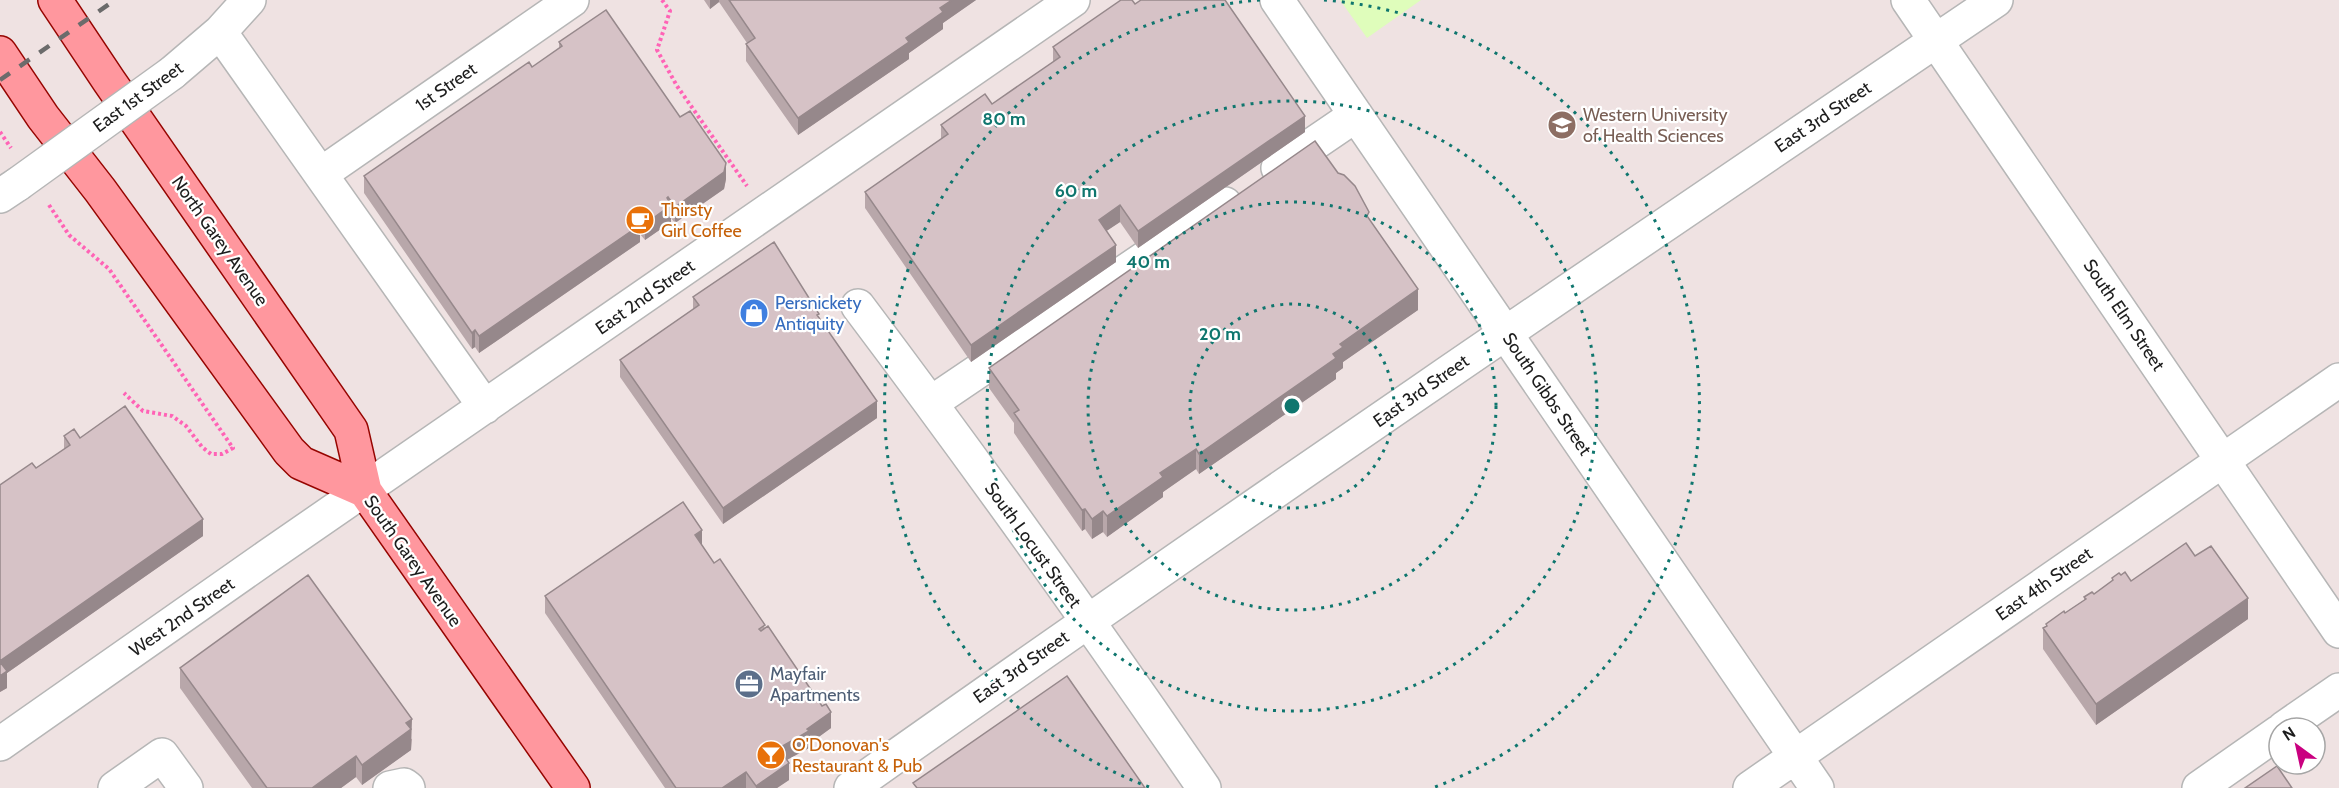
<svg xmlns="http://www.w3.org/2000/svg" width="2339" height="788" font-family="Cabin,sans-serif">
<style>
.park{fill:#dffdbb}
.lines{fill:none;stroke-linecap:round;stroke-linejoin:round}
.minor-casing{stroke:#b6b6b6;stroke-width:36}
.major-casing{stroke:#960500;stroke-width:36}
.path{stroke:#ff63b6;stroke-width:4;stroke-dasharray:3 3;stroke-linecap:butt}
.minor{stroke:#fff;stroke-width:33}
.major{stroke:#ff979e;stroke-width:33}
.rail{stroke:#6b6b6b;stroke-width:4.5;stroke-dasharray:12 12;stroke-linecap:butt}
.minor-bridge-casing{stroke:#b6b6b6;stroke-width:36;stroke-linecap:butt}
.minor-bridge{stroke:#fff;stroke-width:33}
.wall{fill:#b8a7aa}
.shaded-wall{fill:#96888b}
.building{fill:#d6c2c6;stroke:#96888b;stroke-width:1.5}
.ring{fill:none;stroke:#0f766e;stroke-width:3;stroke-dasharray:3 6}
.labels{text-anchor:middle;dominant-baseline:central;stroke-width:4.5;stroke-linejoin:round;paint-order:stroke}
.street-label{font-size:18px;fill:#1d1d1d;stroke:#fff}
.education-label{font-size:18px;fill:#785e54;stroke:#fff;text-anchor:start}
.food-label{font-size:18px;fill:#c56008;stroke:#fff;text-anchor:start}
.shop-label{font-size:18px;fill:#366cbe;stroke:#fff;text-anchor:start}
.service-label{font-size:18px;fill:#4e5e75;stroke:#fff;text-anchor:start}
.centre{fill:#0f766e;stroke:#fff;stroke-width:3}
.ring-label{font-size:18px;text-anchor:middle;font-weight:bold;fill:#0f766e;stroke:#fff;stroke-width:4.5;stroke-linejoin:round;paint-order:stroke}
</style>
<rect width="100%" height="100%" fill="#efe2e2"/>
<path class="park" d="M1340,0h81l-54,38z"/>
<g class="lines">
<g class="minor-casing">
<path id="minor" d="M1277,0l540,788
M1908,0l431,631
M220,32l265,375
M172,73l48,-41 29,-32
M1278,168l78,-53
M321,174l251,-174
M0,196l18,-12
M858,306c119,158 234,319 346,482
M931,403l294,-199
M2284,728l55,-38
M0,744l268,-188 805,-556
M115,788l47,-33 24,33
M390,788l14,-3 4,3
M851,788c378,-268 761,-528 1145,-788
M1750,788l589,-408
M2199,788l80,-56"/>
</g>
<g class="major-casing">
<path id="major" d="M55,0l54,81 242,349 14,61
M0,53l43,64 57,73 189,261 12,12 64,28 208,297"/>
</g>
<path class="path" d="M662,0l8,11 -13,39 20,36 70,100
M0,132l11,16
M49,205l20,30 40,34 124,179 -11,6h-11l-9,-7 -16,-21 -14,-10 -29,-5 -19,-18"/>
<use href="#minor" class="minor"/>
<use href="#major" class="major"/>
<path class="rail" d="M0,80l115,-80"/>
<g class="minor-bridge-casing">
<path id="minor-bridge" d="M18,184l154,-111"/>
</g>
<use href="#minor-bridge" class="minor-bridge"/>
</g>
<path class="wall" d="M704,0h272l-33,23v6l-34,24v6l-111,76 -52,-74v-17l1,-1 -28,-41 -9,7z
M1135,4l170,128 -167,116 -18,-26 -14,9 10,31 -145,100 -106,-154v-16l76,-53v-14l51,-21 61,-42v-15z
M559,42l121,75 46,62 -2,10 -49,34 -4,-5v4l-26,18 -5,-6v8l-161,111 -4,-6 -3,2 -108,-156v-17l168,-109 27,-18z
M1369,219l49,91 -75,52v6l-7,5v6l-137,95 -3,-5 -33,23v5l-56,40 -4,-5 -11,7 -7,-10 -3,2 -68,-98v-10l-25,-35v-20z
M693,297l126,20 58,101 -154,106 -103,-147v-17l73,-51z
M64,436l16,2 123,98 -196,137v15l-7,4 36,-224 28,-19z
M702,545l12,18 51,65 66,100 -22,16v4l-22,12 2,20 -12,8h-112l-120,-175v-17z
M2195,556l53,63 -152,106 -53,-76v-21l3,-1v-3l19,-11 19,-13v-3l10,-3 18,-13v-3l19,3z
M180,668l232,71 -1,11 -49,35 -6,-8 -15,11h-89l-72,-100z"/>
<path class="shaded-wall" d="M710,0h9v2l-9,7z
M952,0h24l-33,23v6l-34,24v6l-111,76v-17l108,-80 34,-30z
M1305,116v16l-167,116v-17z
M726,163v16l-2,10 -49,34v-16z
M668,197v10l3,-2v17l-26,18v-16z
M1120,205v17l-21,14v-16z
M640,217v25l-161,111v-17z
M1116,245v17l-145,100v-17z
M1418,289v21l-75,52v6l-7,5v6l-137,95v-20l134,-100 7,-10z
M475,330v17l-3,2v-16z
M877,401v17l-154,106v-16z
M1196,449v20l-33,23v5l-56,40v-21l53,-43z
M1085,509v20l-3,2v-21z
M1103,511v21l-11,7v-20z
M203,519v17l-196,137v15l-7,4v-31z
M702,530v17l-7,-12z
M2248,598v21l-152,106v-21z
M831,712v16l-22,16v4l-30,16v-16z
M412,719l-1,31 -49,35v-20l44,-42z
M356,756v21l-15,11h-29z
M789,763v17l-12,8h-21v-2z
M746,772v16h-24z"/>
<path class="building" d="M729,0h223l-12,8 3,4 -37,26 3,4 -111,76 -52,-74 9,-6z
M1121,0h11l3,4 6,-4h84l80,116 -167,115 -18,-26 -21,15 17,25 -145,100 -106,-153 83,-58 -7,-9 44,-31 7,10 68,-47 -7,-10z
M606,10l74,107 10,-6 36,52 -2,9 -49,35 -7,-10 -1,1 4,7 -26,19 -5,-7 -4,3 4,5 -161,111 -4,-6 -3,3 -108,-157 165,-114 3,5 30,-21 -3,-4z
M1315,141l23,32 6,2 11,11 14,26 -2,4 51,73 -78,55 3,3 -10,7 3,4 -137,96 -3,-5 -36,24 3,4 -56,39 -4,-5 -11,8 -7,-10 -3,1 -68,-97 5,-3 -30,-42z
M774,242l45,72 -2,1 60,86 -154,107 -103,-148 79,-55 -6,-8z
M125,406l78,113 -203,142v-176l32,-22 4,5 34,-23 -6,-9 10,-7 6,9z
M683,502l19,28 -7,5 19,28 6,-4 45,66 -6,4 2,2 7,-5 54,80 4,-2 5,8 -24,17 2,2 -30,17 10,15 -33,23 -10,-14 -24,16h-46l-131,-192z
M2186,543l9,13 16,-10 37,52 -152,106 -53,-76 4,-2 -1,-2 18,-13 1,2 21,-14 -2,-2 8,-5 2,2 19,-14 -1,-2 7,-5 2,2 4,-3 6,9z
M308,575l104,144 -6,4 5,6 -49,36 -6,-9 -44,32h-45l-87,-120z
M0,662l7,9 -7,5z
M1067,676l78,112h-228l-4,-5z
M2277,766l15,22h-47z"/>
<g class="ring">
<circle cx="1292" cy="406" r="102"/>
<circle cx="1292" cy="406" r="204"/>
<circle cx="1292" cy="406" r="305"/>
<path d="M1149 787A407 407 0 0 1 1260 0M1324 0A407 407 0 0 1 1435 787"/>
</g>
<defs>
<g id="university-disc" transform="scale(1.5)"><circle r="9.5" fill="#8d6e63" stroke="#fff"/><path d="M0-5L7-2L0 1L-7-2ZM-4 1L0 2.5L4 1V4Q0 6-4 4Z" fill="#fff"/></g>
<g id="cafe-disc" transform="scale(1.5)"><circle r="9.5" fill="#e8710a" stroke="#fff"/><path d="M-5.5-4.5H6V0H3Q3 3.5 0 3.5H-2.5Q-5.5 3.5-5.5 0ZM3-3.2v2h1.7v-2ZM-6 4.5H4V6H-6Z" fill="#fff"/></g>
<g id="shop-disc" transform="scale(1.5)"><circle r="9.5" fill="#3f7fe0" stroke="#fff"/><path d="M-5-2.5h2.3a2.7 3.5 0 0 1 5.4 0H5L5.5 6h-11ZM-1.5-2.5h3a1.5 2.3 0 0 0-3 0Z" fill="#fff"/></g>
<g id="office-disc" transform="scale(1.5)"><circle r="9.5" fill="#5c6f8a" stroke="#fff"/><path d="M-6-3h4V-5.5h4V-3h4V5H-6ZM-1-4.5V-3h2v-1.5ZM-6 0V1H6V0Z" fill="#fff"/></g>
<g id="bar-disc" transform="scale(1.5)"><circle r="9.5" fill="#e8710a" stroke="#fff"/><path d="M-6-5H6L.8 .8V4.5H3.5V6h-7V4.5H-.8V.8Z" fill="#fff"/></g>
</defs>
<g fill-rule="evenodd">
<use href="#university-disc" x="1562" y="125"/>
<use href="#cafe-disc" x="640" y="220"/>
<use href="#shop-disc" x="754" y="313"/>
<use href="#office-disc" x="749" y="684"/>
<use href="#bar-disc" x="771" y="755"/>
</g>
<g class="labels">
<g class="street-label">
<text transform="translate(446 87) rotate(-35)">1st Street</text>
<text transform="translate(138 97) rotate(-36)">East 1st Street</text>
<text transform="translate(1823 117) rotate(-34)">East 3rd Street</text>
<text transform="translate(220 241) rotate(55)">North Garey Avenue</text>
<text transform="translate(645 297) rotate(-35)">East 2nd Street</text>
<text transform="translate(2124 315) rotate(56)">South Elm Street</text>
<text transform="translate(1421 391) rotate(-35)">East 3rd Street</text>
<text transform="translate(1547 394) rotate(56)">South Gibbs Street</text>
<text transform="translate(1033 545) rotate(54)">South Locust Street</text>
<text transform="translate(413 561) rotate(55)">South Garey Avenue</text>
<text transform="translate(2044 584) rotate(-35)">East 4th Street</text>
<text transform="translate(182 617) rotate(-35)">West 2nd Street</text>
<text transform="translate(1021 667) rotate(-35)">East 3rd Street</text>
</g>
<g class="education-label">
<text x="1583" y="115">Western University<tspan x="1583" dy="21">of Health Sciences</tspan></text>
</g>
<g class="food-label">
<text x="661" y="210">Thirsty<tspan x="661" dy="21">Girl Coffee</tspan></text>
<text x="792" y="745">O'Donovan's<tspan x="792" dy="21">Restaurant &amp; Pub</tspan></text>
</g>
<g class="shop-label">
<text x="775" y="303">Persnickety<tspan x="775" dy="21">Antiquity</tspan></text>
</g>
<g class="service-label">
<text x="770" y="674">Mayfair<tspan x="770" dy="21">Apartments</tspan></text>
</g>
</g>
<circle cx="1292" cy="406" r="9" class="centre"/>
<g class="ring-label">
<text x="1004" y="125">80 m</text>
<text x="1076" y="197">60 m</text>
<text x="1148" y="268">40 m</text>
<text x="1220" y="340">20 m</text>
</g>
<g transform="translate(2297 746) rotate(327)"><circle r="28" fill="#ffffff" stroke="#a5a5a5" stroke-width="1.5"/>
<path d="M0-4.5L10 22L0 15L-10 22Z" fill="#ca0080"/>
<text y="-9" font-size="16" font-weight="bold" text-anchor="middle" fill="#1d1d1d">N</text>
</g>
</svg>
